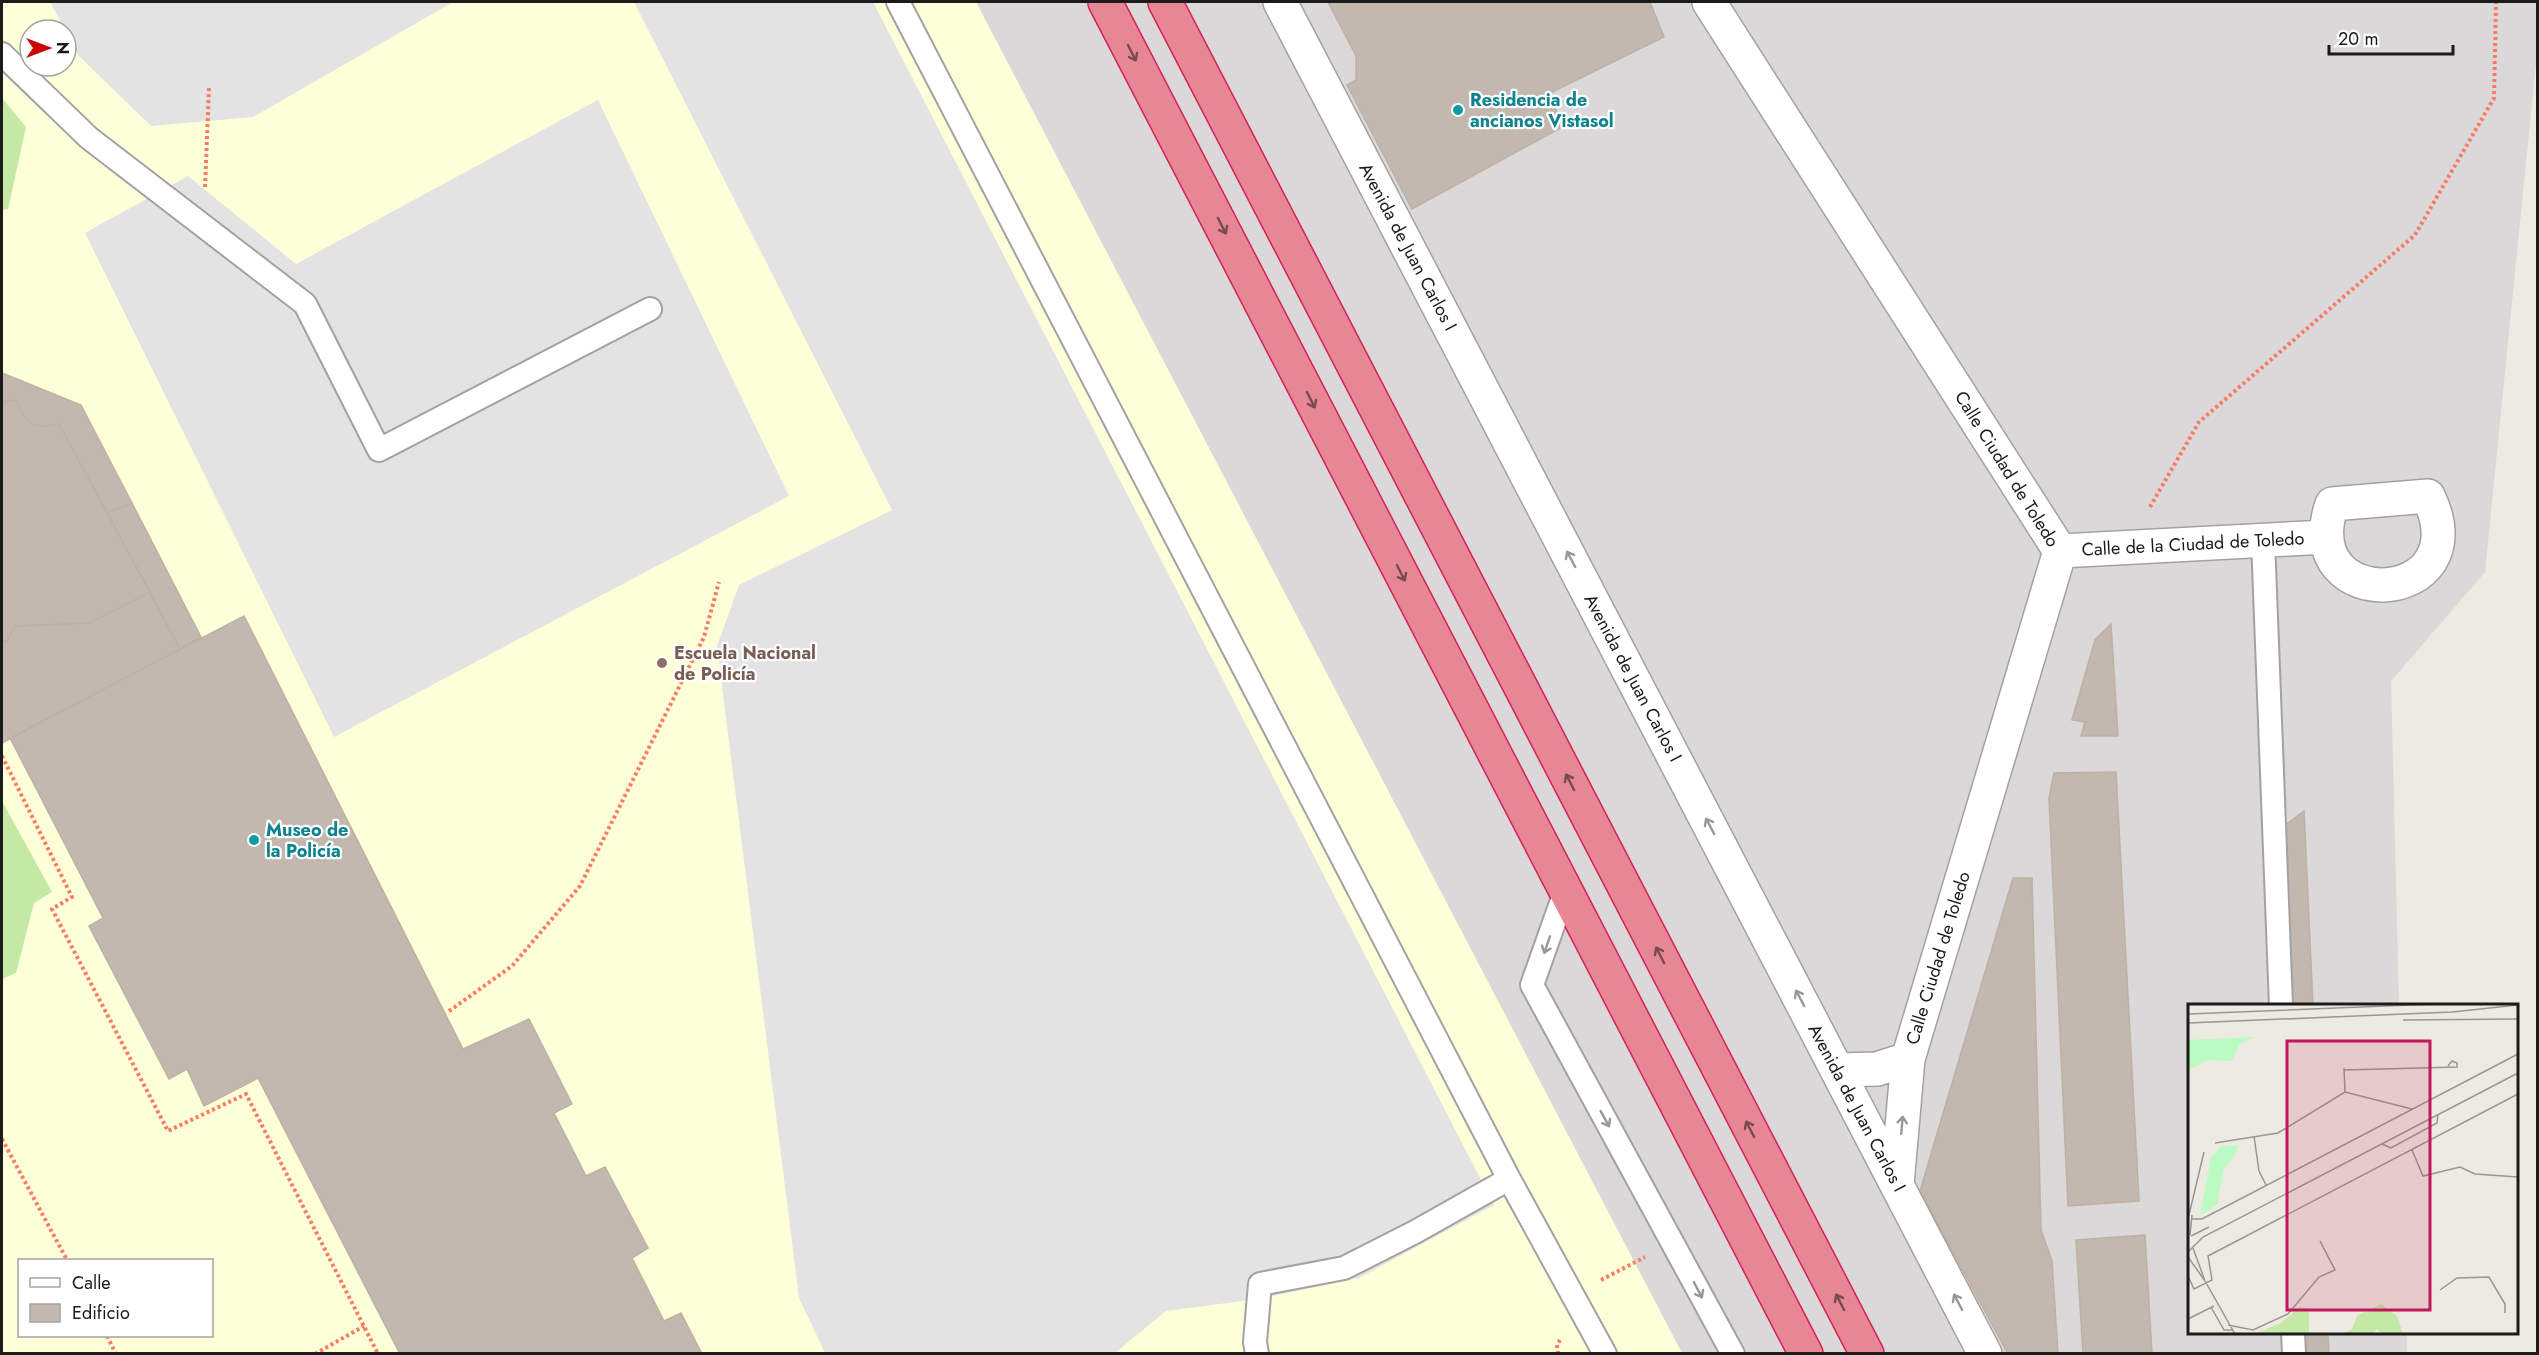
<svg xmlns="http://www.w3.org/2000/svg" width="2539" height="1355" font-family="Jost,sans-serif">
<style>
.residential{fill:#dad8d8;fill-rule:evenodd}
.education{fill:#fdffd8;fill-rule:evenodd}
.grass{fill:#c4e9a5}
.parking{fill:#e3e3e3}
.building{fill:#c2b8b0;stroke:#bfb0a3;stroke-width:1.5}
.lines{fill:none;stroke-linecap:round;stroke-linejoin:round}
.lane-casing{stroke:#a2a2a2;stroke-width:26}
.street-casing{stroke:#a2a2a2;stroke-width:36}
.highway-casing{stroke:#d72158;stroke-width:36}
.path{stroke:#fb7a64;stroke-width:4;stroke-dasharray:3 3;stroke-linecap:butt}
.lane{stroke:#fff;stroke-width:22}
.street{stroke:#fff;stroke-width:33}
.highway{stroke:#e78694;stroke-width:33}
.oneway{stroke:#774b51}
.oneway2{stroke:#989898}
.culture-dot{fill:#0f9aa8;stroke:#fff;stroke-width:2}
.education-dot{fill:#8d6e63;stroke:#fff;stroke-width:2}
.labels{text-anchor:middle;dominant-baseline:central;stroke-width:4.5;stroke-linejoin:round;paint-order:stroke}
.culture-label{font-size:18px;font-weight:bold;fill:#0d838f;stroke:#fff;text-anchor:start}
.street-label{font-size:18px;fill:#1b1b1b;stroke:#fff}
.education-label{font-size:18px;font-weight:bold;fill:#785e54;stroke:#fff;text-anchor:start}
.inset-road{fill:none;stroke:#999792;stroke-width:1.5}
.view{fill:#c2185b;fill-opacity:0.15;stroke:#c2185b;stroke-width:3}
.inset-edge{fill:none;stroke:#1b1b1b;stroke-width:3}
</style>
<rect width="100%" height="100%" fill="#edeae1"/>
<path class="residential" d="M2,2h2535v51l-52,519 -94,109 8,324 -209,1v326l217,1v20l-2405,1zM30,30h36v36h-36zM20,1260h192v76h-192z"/>
<path class="education" d="M2,2h974l706,1351 -1680,1zM30,30h36v36h-36zM20,1260h192v76h-192z"/>
<path class="grass" d="M2,98l24,29 -18,82 -6,1z
M2,801l50,91 -18,11 -18,70 -14,6z"/>
<path class="parking" d="M50,2h403l-200,115 -102,9 -72,-70z
M634,2h239l621,1203 -135,73 -101,21 -92,12 -51,42h-290l-26,-55 -82,-652 22,-61 153,-75z
M598,100l191,396 -455,241 -249,-504 103,-57 108,88z"/>
<path class="building" d="M1328,2h322l14,35 -116,57 16,32 -152,83 -65,-124 9,-5v-24z
M2,373l79,32 51,98 -25,10 -48,-89 -14,2 -12,-1 -10,-10 -7,-15 -14,2z
M16,400l9,18 8,7 12,1 14,-2 91,168 -61,31 -74,3 -8,15h-5v-239z
M132,503l69,134 -21,12 -73,-136z
M150,592l30,57 -178,94v-102h5l8,-15 74,-3z
M244,616l219,433 66,-30 43,85 -18,9 32,63 19,-9 43,81 -16,10 32,63 17,-8 21,41h-302l-142,-276 -54,28 -17,-37 -18,10 -80,-153 14,-8 -93,-180z
M2111,624l7,112h-37l4,-14 -13,-2 23,-80z
M2116,772l23,429 -71,5 -19,-408 5,-25z
M2304,811l9,195h-22l-8,-179z
M2013,878h19l9,352 11,31 6,93h-50l-88,-163z
M2145,1235l7,119h-69l-7,-114z
M2307,1332h21l1,22h-22z"/>
<g class="lines">
<g class="lane-casing">
<path id="lane" d="M898,2l611,1177 96,175
M2,54l87,84 216,166 74,146 271,-141
M2263,540l18,466
M1566,889l-34,96 201,369
M2293,1332l1,22
M1257,1354l-2,-12 5,-58 84,-16 71,-36 94,-53"/>
</g>
<g class="street-casing">
<path id="street" d="M1280,2l705,1352
M1709,2l351,549 -152,508 -11,125
M2428,496c55,112 -135,122 -96,8z
M2060,551l266,-14
M1837,1070l40,-1 31,-10"/>
</g>
<g class="highway-casing">
<path id="highway" d="M1105,2l701,1352
M1165,2l702,1352"/>
</g>
<path class="path" d="M205,187l4,-99
M2150,507l49,-85 216,-187 79,-137 2,-96
M2,756l70,141 -20,12 116,222 78,-37 132,260
M449,1011l63,-45 68,-80 124,-249 15,-55
M2,1139l65,121
M1601,1280l44,-23
M107,1336l9,18
M315,1354l49,-28
M1558,1354l-1,-9 3,-5"/>
<use href="#lane" class="lane"/>
<use href="#street" class="street"/>
<use href="#highway" class="highway"/>
</g>
<defs><path id="oneway-shaft" d="M-6 0H5M1.5-3L5.5 0L1.5 3" fill="none" stroke-width="1.6" stroke-linecap="round" stroke-linejoin="round" transform="scale(1.5)"/></defs>
<g class="oneway">
<use href="#oneway-shaft" transform="translate(1132 53) rotate(63)"/>
<use href="#oneway-shaft" transform="translate(1222 226) rotate(63)"/>
<use href="#oneway-shaft" transform="translate(1311 400) rotate(63)"/>
<use href="#oneway-shaft" transform="translate(1401 573) rotate(63)"/>
<use href="#oneway-shaft" transform="translate(1570 782) rotate(-117)"/>
<use href="#oneway-shaft" transform="translate(1660 955) rotate(-117)"/>
<use href="#oneway-shaft" transform="translate(1750 1129) rotate(-117)"/>
<use href="#oneway-shaft" transform="translate(1840 1302) rotate(-117)"/>
</g>
<g class="oneway2">
<use href="#oneway-shaft" transform="translate(1571 559) rotate(-118)"/>
<use href="#oneway-shaft" transform="translate(1710 826) rotate(-118)"/>
<use href="#oneway-shaft" transform="translate(1547 945) rotate(109)"/>
<use href="#oneway-shaft" transform="translate(1800 998) rotate(-118)"/>
<use href="#oneway-shaft" transform="translate(1605 1119) rotate(61)"/>
<use href="#oneway-shaft" transform="translate(1902 1125) rotate(-85)"/>
<use href="#oneway-shaft" transform="translate(1698 1290) rotate(62)"/>
<use href="#oneway-shaft" transform="translate(1958 1302) rotate(-118)"/>
</g>
<g class="culture-dot">
<circle cx="1458" cy="110" r="6"/>
<circle cx="254" cy="840" r="6"/>
</g>
<circle class="education-dot" cx="662" cy="663" r="6"/>
<g class="labels">
<g class="culture-label">
<text x="1470" y="100">Residencia de<tspan x="1470" dy="21">ancianos Vistasol</tspan></text>
<text x="266" y="830">Museo de<tspan x="266" dy="21">la Policía</tspan></text>
</g>
<g class="street-label">
<text transform="translate(1408 247) rotate(62)">Avenida de Juan Carlos I</text>
<text transform="translate(2007 469) rotate(58)">Calle Ciudad de Toledo</text>
<text transform="translate(2193 544) rotate(-3)">Calle de la Ciudad de Toledo</text>
<text transform="translate(1633 678) rotate(62)">Avenida de Juan Carlos I</text>
<text transform="translate(1938 958) rotate(-73)">Calle Ciudad de Toledo</text>
<text transform="translate(1857 1108) rotate(62)">Avenida de Juan Carlos I</text>
</g>
<g class="education-label">
<text x="674" y="653">Escuela Nacional<tspan x="674" dy="21">de Policía</tspan></text>
</g>
</g>
<g transform="translate(2188 1004)">
<rect width="330" height="330" fill="#edeae1"/>
<path d="M193,300l16,12 6,18h-21l-5,-5 -5,5h-30l10,-5 5,-13zM112,303l9,2v25h-55l27,-11z" fill="#c4e9a5"/>
<path d="M66,33l-14,7 -8,17 -23,-1 -21,10v-30zM50,141l-3,11 -11,12 -7,37 -17,10 11,-57 10,-12z" fill="#bbfac3"/>
<path class="inset-road" d="M0,10l248,-10M215,16l115,-1M0,19l264,-11 66,-7M156,64l1,24M156,66l113,-3v-4l-5,-2 -4,5M66,132l5,35 7,14M27,139l63,-10 67,-41 67,17M194,140l9,4 46,-25 1,-9M224,146l11,26 37,-9 15,7 43,3M0,215l16,-67M4,215h10l316,-165M2,231l2,-20M3,232l18,-9M5,244l12,33 30,53M0,248l15,-15 315,-164M0,253l17,24M0,272l6,13 18,-9 -4,-24 310,-162M252,286l17,-12 32,-1 16,27v9M23,303l13,23h9M0,315l26,-13M40,321l25,5 35,-16 31,-37 16,-7 -15,-29"/>
<path class="view" d="M99,37h143v269h-143z"/>
<rect width="330" height="330" class="inset-edge"/>
</g>
<rect width="2539" height="1355" fill="none" stroke="#1b1b1b" stroke-width="6"/>
<rect x="18" y="1259" width="195" height="78" fill="#ffffff" stroke="#a4a4a4" stroke-width="1.5"/>
<rect x="30" y="1278" width="30" height="9" fill="#ffffff" stroke="#a4a4a4" stroke-width="1.5"/>
<text x="72" y="1289" font-size="18" fill="#1b1b1b">Calle</text>
<rect x="30" y="1304" width="30" height="18" fill="#c2b8b0" stroke="#a4a4a4" stroke-width="1.5"/>
<text x="72" y="1319" font-size="18" fill="#1b1b1b">Edificio</text>
<g transform="translate(48 48) rotate(90)"><circle r="28" fill="#ffffff" stroke="#a4a4a4" stroke-width="1.5"/>
<path d="M0-4.5L10 22L0 15L-10 22Z" fill="#c70800"/>
<text y="-9" font-size="16" font-weight="bold" text-anchor="middle" fill="#1b1b1b">N</text>
</g>
<path d="M2329 45v9h124v-9" fill="none" stroke="#1b1b1b" stroke-width="3"/>
<text x="2338" y="45" font-size="18" fill="#1b1b1b" stroke="#ffffff" stroke-width="4.5" paint-order="stroke">20 m</text>
</svg>
